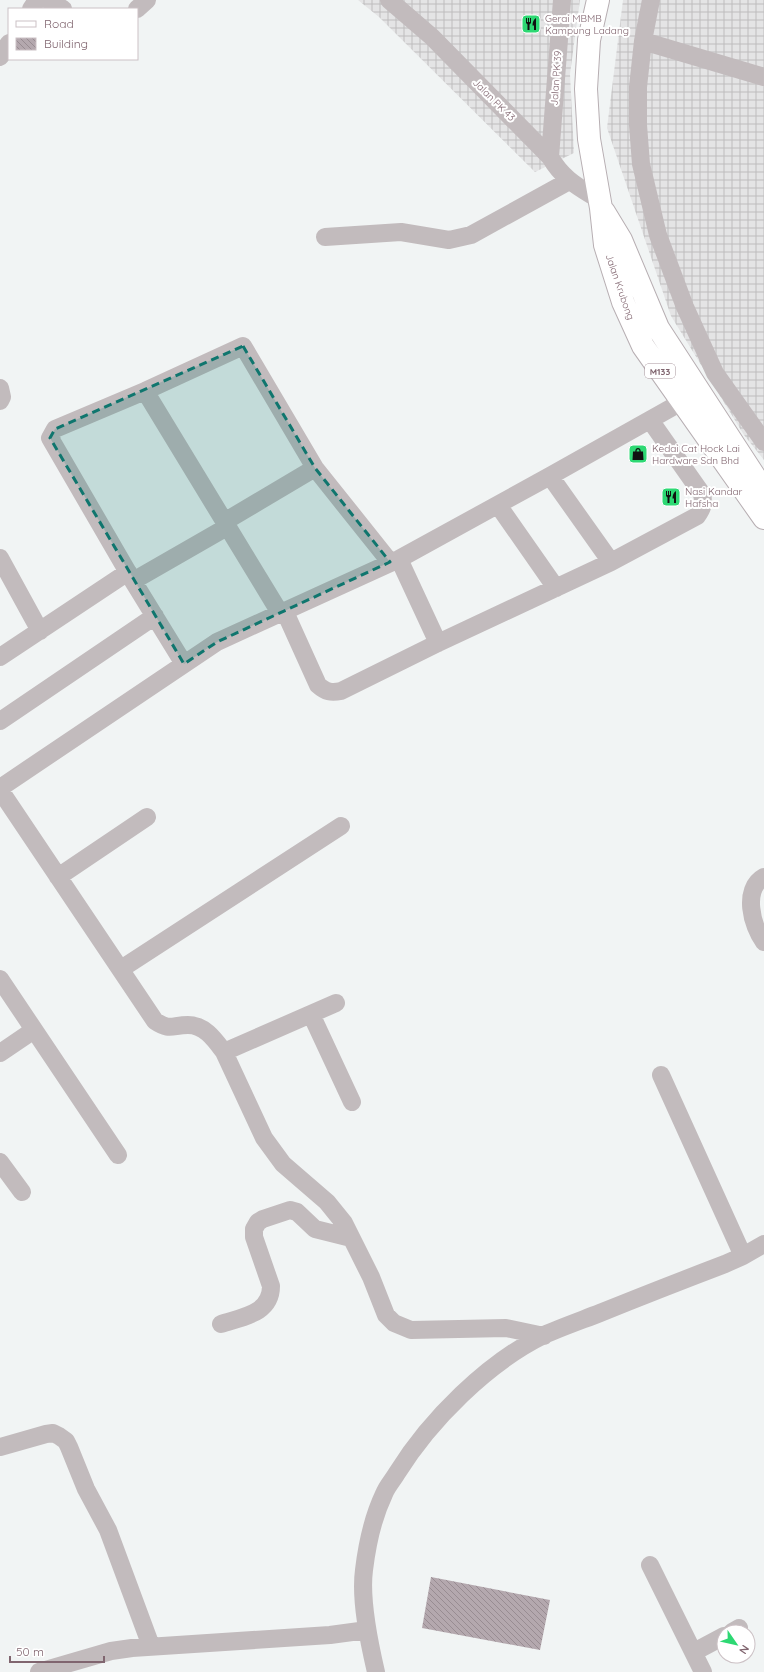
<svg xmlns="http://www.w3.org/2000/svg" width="764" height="1672" font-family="Quicksand,sans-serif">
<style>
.industrial{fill:url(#industrial-grid)}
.building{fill:url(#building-back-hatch)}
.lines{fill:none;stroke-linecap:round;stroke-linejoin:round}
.major-casing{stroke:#b7aeb2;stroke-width:24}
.minor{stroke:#c2bbbd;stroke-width:18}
.major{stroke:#fff;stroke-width:22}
.marked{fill:#0f766e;fill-opacity:0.2;stroke:#0f766e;stroke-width:3;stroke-dasharray:8 5;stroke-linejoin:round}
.labels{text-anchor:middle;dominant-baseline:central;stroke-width:4;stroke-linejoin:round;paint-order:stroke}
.shield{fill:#fff;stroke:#a6939a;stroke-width:1}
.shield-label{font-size:9px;font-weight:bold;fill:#80656f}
.poi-label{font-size:10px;fill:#80656f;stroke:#fff;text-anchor:start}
.street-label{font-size:10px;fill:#80656f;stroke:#fff}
</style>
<defs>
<pattern id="industrial-grid" width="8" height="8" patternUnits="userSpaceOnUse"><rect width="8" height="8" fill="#e4e4e5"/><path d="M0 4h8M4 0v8" fill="none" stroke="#bebcbe"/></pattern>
<pattern id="building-back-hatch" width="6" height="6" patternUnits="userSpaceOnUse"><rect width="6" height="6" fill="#b4a8ae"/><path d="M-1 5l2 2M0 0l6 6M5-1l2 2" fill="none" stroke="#988c92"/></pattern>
</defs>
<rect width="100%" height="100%" fill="#f1f4f4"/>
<path class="industrial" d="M358,0h222l-10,74 4,79 -39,19 -156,-155z
M623,0h141v460l-20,-25 -73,-119 -64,-188z"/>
<path class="building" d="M431,1577l119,23 -10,50 -118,-22z"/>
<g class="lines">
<g class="major-casing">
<path id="major" d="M598,0l-9,40 -3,49 3,50 12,69 4,37 18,57 20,44 121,172
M604,212l17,28 37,88 106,163"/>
</g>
<path class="minor" d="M48,0l15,9
M389,0l43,37 118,120c13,22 27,29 48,42
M651,0l-8,41 -5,46v38l3,39 17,71 27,72 30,66 49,69
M31,9l6,-9
M137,9l10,-9
M643,41l121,36
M0,57l9,-14
M550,157l12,-157
M325,237l76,-5 48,8 22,-5 98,-54
M0,388l2,9 -2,4
M145,391l135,222
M550,476l61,86
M498,505l58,83
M224,522l91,-54
M0,558l40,73
M399,559l39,84
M133,581l94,-54
M285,612l33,73c8,7 13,8 23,6l97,-48 173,-81 86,-46c6,-8 7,-13 5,-22l-52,-74
M0,657l128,-85
M184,664l-51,-83 -83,-143 5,-9 90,-38 98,-45 72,122 75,94
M0,721l155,-105
M0,788l217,-146 182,-83 151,-83 144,-81
M0,790l155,231c15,10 17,4 33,4 17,0 27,15 36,27
M58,877l89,-60
M764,877c-22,12 -12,49 0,65
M121,969l220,-143
M0,979l118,176
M336,1003l-112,49 40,86 19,26 44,38 17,21 27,54 15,38 8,8 17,7 95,-2 38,8
M311,1014l41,88
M0,1053l34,-23
M661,1075l82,181
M0,1162l22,30
M221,1324c21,-7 50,-10 50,-38l-17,-49v-8l4,-7 5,-3 27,-9 7,2 18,17 36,9
M0,1447l46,-13 7,-1 6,3 7,5 3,6 17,42 22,41 43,116
M650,1565l53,107
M732,1632l7,-4
M694,1652l30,-16
M39,1672l72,-21 21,-3 198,-13 37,-5
M376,1672c-7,-30 -16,-72 -12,-102 3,-25 9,-53 20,-76 3,-8 9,-14 13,-21 33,-53 90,-110 147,-138 18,-8 38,-15 56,-22 42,-17 83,-33 125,-49l18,-8 21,-12"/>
<use href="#major" class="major"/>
</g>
<path class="marked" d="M243,346l72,122 75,94 -173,80 -33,22 -134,-226 5,-9z"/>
<defs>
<g id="restaurant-square" transform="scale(1)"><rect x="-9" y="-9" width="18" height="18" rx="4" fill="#2dd873" stroke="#fff"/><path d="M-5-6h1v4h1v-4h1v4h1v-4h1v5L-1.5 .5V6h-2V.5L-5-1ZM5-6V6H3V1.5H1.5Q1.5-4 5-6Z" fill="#111"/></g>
<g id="shop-square" transform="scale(1)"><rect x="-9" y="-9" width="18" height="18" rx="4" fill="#2dd873" stroke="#fff"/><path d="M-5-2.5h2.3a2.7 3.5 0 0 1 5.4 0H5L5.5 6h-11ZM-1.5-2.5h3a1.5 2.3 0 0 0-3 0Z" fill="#111"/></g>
</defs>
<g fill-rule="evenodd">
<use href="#restaurant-square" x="531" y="24"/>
<use href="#shop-square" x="638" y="454"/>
<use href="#restaurant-square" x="671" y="497"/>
</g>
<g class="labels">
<rect class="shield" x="645" y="364" width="30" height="14" rx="3"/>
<g class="shield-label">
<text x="660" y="371">M133</text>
</g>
<g class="poi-label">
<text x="545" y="18">Gerai MBMB<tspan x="545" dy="12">Kampung Ladang</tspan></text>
<text x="652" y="448">Kedai Cat Hock Lai<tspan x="652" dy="12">Hardware Sdn Bhd</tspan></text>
<text x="685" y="491">Nasi Kandar<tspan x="685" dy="12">Hafsha</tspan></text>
</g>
<g class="street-label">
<text transform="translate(556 78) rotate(-86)">Jalan PK 39</text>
<text transform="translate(494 100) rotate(45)">Jalan PK 43</text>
<text transform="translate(620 287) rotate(71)">Jalan Krubong</text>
</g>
</g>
<rect x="8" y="8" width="130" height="52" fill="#ffffff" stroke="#ccc1c5"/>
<rect x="16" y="21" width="20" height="6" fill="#ffffff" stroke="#ccc1c5"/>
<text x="44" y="28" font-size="12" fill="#80656f">Road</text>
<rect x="16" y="38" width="20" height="12" fill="url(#building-back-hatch)" stroke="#ccc1c5"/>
<text x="44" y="48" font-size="12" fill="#80656f">Building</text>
<g transform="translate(736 1644) rotate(124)"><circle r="19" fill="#ffffff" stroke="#ccc1c5"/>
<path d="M0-3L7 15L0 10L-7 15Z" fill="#2dd873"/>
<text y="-6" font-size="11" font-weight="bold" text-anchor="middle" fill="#80656f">N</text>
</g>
<path d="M10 1656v6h94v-6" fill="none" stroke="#80656f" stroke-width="2"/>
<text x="16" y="1656" font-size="12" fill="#80656f" stroke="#ffffff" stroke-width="3" paint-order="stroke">50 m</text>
</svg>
